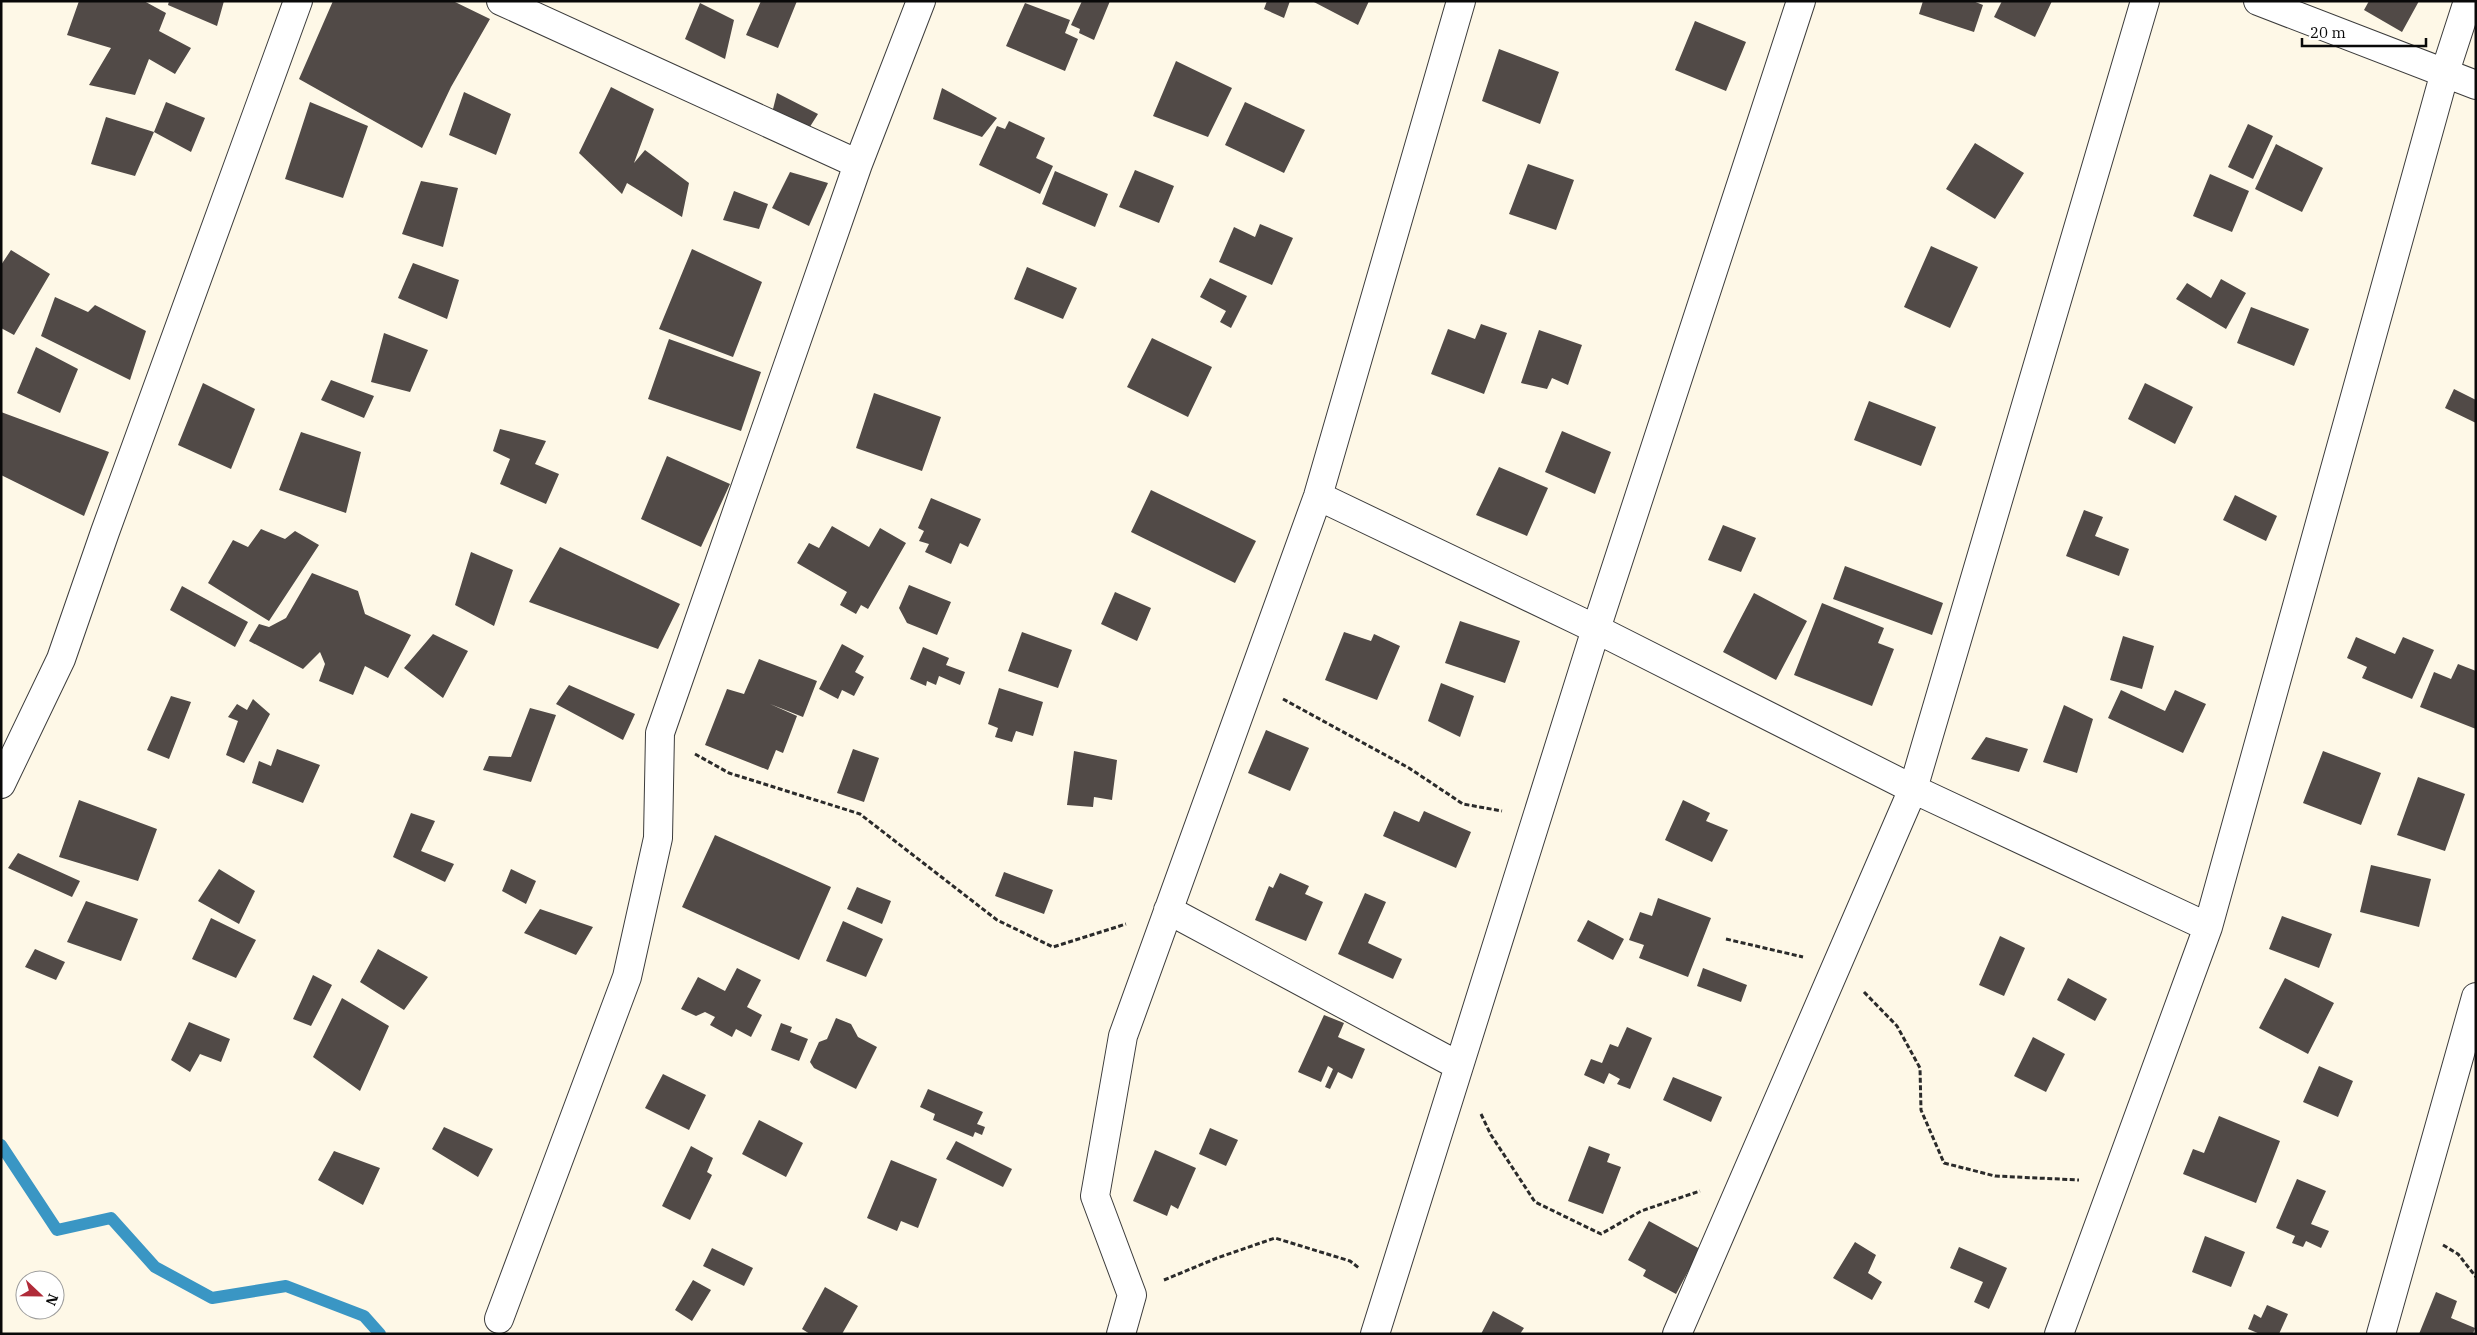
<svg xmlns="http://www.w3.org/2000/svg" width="2477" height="1335" font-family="'IBM Plex Serif',serif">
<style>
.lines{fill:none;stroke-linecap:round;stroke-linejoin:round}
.stream{stroke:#3a96c4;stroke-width:12}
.building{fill:#514a47}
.minor-casing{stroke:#3c3c3c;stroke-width:30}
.path{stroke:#2b2b2b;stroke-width:3;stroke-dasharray:5 2.5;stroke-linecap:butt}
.minor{stroke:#fff;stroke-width:28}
</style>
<rect width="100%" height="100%" fill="#fef8e7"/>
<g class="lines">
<path class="stream" d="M1,1145l56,85 54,-12 44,49 57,31 74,-12 78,30 16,18"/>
</g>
<path class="building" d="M79,1h65l22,12 -7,18 32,17 -16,26 -26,-15 -14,36 -46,-10 22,-37 -44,-13z
M169,1h55l-7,25 -49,-21z
M333,1h120l37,18 -39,68 -29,61 -123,-69z
M761,1h36l-19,47 -32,-13z
M1082,1h28l-16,39 -15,-7 1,-4 -9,-4z
M1267,1h23l-6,17 -20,-9z
M1312,1h57l-11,24z
M1923,1h50l10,4 -9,27 -55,-18z
M2002,1h50l-17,36 -41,-20z
M2369,1h50l-17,31 -38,-22z
M700,3l34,17 -9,39 -40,-20z
M1025,3l45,17 -5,13 13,6 -13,32 -59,-25z
M1695,21l51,21 -20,49 -51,-21z
M1499,49l60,23 -19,52 -58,-23z
M1176,61l56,27 -24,49 -55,-21z
M611,87l43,22 -20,54 11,-13 44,33 -7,34 -55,-34 -5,11 -43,-41z
M942,88l55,30 -15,19 -49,-18z
M464,92l47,22 -15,41 -47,-20z
M777,93l41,21 -12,19 -35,-16z
M166,102l39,16 -14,34 -37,-20 -19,44 -44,-12 15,-47 48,15z
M310,102l58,24 -25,72 -58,-19z
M1245,102l60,28 -21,43 -59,-28z
M1009,121l36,17 -9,20 17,8 -13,28 -61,-29 18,-39 8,3z
M2248,124l25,12 -20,43 -25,-12z
M1975,143l49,30 -29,46 -49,-30z
M2276,144l47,24 -21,44 -47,-23z
M1528,164l46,16 -18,50 -47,-16z
M1135,170l39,16 -15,37 -40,-16z
M1055,171l53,23 -13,33 -53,-23z
M790,172l38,11 -19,43 -37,-18z
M2210,174l39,17 -17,41 -39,-16z
M421,181l37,7 -15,59 -41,-13z
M734,191l34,13 -9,25 -36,-9z
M1260,224l33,14 -21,47 -53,-23 15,-35 21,10z
M1931,246l47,21 -28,61 -46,-21z
M692,249l70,33 -29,75 -74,-28z
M11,250l39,24 -36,61 -13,-7v-63z
M413,263l46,17 -12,39 -49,-21z
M1027,267l50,21 -14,31 -49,-20z
M1210,278l37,18 -16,32 -11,-6 6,-11 -26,-14z
M2221,279l25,14 -20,36 -50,-30 11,-16 24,15z
M55,297l33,15 7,-7 51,26 -16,49 -89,-44z
M2251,307l58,22 -15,37 -57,-23z
M1481,324l26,9 -23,61 -53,-20 17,-45 27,10z
M1539,330l43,15 -14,40 -16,-7 -5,11 -26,-6z
M384,333l44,17 -18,42 -39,-10z
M1152,338l60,29 -24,50 -61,-30z
M669,339l92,33 -20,59 -93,-32z
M36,347l42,22 -18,44 -43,-20z
M331,380l43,16 -10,22 -43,-18z
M203,383l52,26 -24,60 -53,-24z
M2145,383l48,24 -18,37 -47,-25z
M2454,389l22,11v23l-31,-15z
M874,393l67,24 -19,54 -66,-23z
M1869,401l67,26 -15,39 -67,-26z
M1,412l108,40 -25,64 -83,-41z
M500,429l46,12 -11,23 24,10 -13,30 -46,-20 10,-25 -17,-8z
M1562,431l49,21 -16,42 -50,-22z
M301,432l60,20 -15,61 -67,-23z
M667,456l63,28 -29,63 -60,-28z
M1499,467l49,21 -21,48 -51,-21z
M1151,490l105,51 -21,42 -104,-51z
M2235,495l42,21 -11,25 -43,-21z
M931,498l50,21 -13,28 -8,-4 -9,21 -26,-12 4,-8 -10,-3 5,-10 -6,-3z
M2084,510l19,7 -8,19 34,13 -10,27 -53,-20z
M1723,525l33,13 -15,34 -33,-12z
M832,526l37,21 11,-19 26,15 -38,66 -7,-4 -5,9 -16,-9 7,-13 -50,-29 12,-20 10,5z
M261,529l24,10 10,-8 24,14 -50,76 -61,-38 25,-43 15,7z
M560,547l120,57 -22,45 -129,-47z
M471,552l42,18 -19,56 -39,-21z
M1845,566l98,37 -11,32 -99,-36z
M312,573l46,18 7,23 46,21 -23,43 -23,-12 -12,29 -34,-14 6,-17 -5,-12 -17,17 -54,-28 10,-17 10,3 17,-9z
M909,585l42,17 -14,33 -30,-12 -8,-15z
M182,586l66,36 -13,25 -65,-37z
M1115,592l36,16 -14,33 -36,-17z
M1754,593l53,28 -31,59 -53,-28z
M1822,603l62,25 -6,15 16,6 -22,57 -78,-31z
M1460,621l60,20 -15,42 -60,-20z
M1022,632l50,18 -14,38 -50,-17z
M1344,632l27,9 3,-7 26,12 -23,54 -52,-20z
M433,634l35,17 -25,47 -39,-30z
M2123,636l31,10 -12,43 -32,-9z
M2356,637l39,17 8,-17 31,13 -22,49 -50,-21 5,-11 -20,-9z
M842,644l22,12 -9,16 9,5 -10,19 -12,-6 -4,9 -19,-10z
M923,647l26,11 -3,7 19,7 -5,13 -21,-9 -3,9 -9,-4 -1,5 -16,-7z
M759,659l58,22 -14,36 -33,-13 27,12 -14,37 -7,-3 -8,20 -63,-25 22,-56 17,5z
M2458,664l18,7v58l-56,-22 14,-35 17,7z
M1441,683l33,13 -14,41 -32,-16z
M569,685l66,29 -12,26 -67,-36z
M999,688l44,14 -10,34 -17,-5 -4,11 -17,-5 3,-9 -10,-4z
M2121,690l44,21 10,-21 31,14 -23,49 -75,-35z
M171,696l20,6 -22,57 -22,-9z
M253,699l17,15 -26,49 -18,-8 12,-34 -10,-4 9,-13 10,6z
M2064,705l29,14 -16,54 -34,-11z
M530,708l26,7 -25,67 -48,-12 6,-14 22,1z
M1266,730l43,18 -19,43 -42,-18z
M1986,737l42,12 -9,23 -48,-13z
M277,749l43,16 -17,38 -51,-20 7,-22 12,5z
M853,749l26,9 -15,44 -27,-9z
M1074,751l43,9 -5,40 -18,-3 -1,10 -26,-2z
M2323,751l58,22 -20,52 -58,-22z
M2418,777l47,17 -20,57 -48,-16z
M79,800l78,29 -19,52 -79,-24z
M1683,800l27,13 -4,8 22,9 -16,32 -47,-22z
M1394,811l25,11 5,-11 47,21 -15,36 -73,-32z
M411,813l24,8 -14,30 33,13 -9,18 -52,-25z
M715,835l116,52 -32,73 -117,-53z
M18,853l62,28 -8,16 -64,-29z
M2371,865l60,14 -12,48 -59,-15z
M219,869l36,22 -16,33 -41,-23z
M511,869l25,12 -10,23 -24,-13z
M1004,872l49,18 -9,24 -49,-18z
M1280,873l29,13 -4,8 18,8 -17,39 -51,-21 14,-34 4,2z
M857,887l34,14 -9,23 -35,-15z
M1365,893l21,9 -18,41 34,16 -9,20 -55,-25z
M1658,898l53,20 -23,59 -49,-19 5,-13 -15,-5 11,-28 12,4z
M86,901l52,18 -17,42 -54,-19z
M540,909l53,18 -17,28 -52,-22z
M2282,916l50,18 -13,34 -50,-19z
M211,918l45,22 -20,38 -44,-19z
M1588,920l36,19 -11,21 -36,-19z
M843,921l40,18 -17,38 -40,-16z
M2000,936l25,12 -21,48 -25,-11z
M35,949l30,13 -9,18 -31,-13z
M378,949l50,28 -24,33 -44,-28z
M737,968l24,12 -14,27 15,8 -11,22 -15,-8 -4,8 -22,-12 5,-8 -10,-5 -9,4 -15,-7 17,-32 27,14z
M1703,968l44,17 -6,17 -44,-16z
M313,975l19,10 -21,41 -18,-7z
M2068,978l39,21 -12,22 -38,-21z
M2285,978l49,25 -26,51 -49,-26z
M342,998l47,28 -29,65 -47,-34z
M1324,1015l20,8 -6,14 27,12 -13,30 -14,-7 -8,17 -5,-2 8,-18 -5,-3 -7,16 -23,-10z
M836,1018l15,6 7,13 19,10 -21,42 -42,-21 -4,-6 9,-20 8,-3z
M189,1022l41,17 -9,23 -21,-8 -10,18 -19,-12z
M781,1023l11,4 -2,5 18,7 -9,22 -28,-11z
M1627,1027l25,11 -22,51 -13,-5 3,-5 -11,-6 -5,11 -20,-9 7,-16 11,4 8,-19 8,3z
M2033,1037l32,17 -19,38 -32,-16z
M2319,1066l34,15 -15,36 -35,-15z
M663,1074l43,21 -17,35 -44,-22z
M1673,1077l49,20 -11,25 -48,-22z
M928,1089l55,23 -6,12 8,3 -3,8 -7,-3 -2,5 -40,-17 2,-6 -15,-7z
M2219,1116l61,25 -24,62 -73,-29 10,-25 11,4z
M759,1120l44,23 -17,34 -44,-23z
M444,1127l49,22 -15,28 -46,-28z
M1210,1128l28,12 -12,26 -27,-12z
M956,1141l56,28 -9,18 -57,-28z
M691,1146l22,12 -6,14 5,3 -22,45 -28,-14z
M1589,1146l21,8 -3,8 14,5 -18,47 -35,-13z
M1155,1150l41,18 -18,41 -7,-4 -4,11 -34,-15z
M334,1151l46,17 -17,37 -45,-25z
M891,1160l46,19 -19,49 -17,-7 -4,10 -30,-13z
M2297,1179l29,12 -15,33 18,7 -8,17 -15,-7 -3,6 -11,-4 3,-7 -19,-8z
M1649,1221l51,28 -24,45 -33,-18 3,-6 -18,-10z
M2205,1236l40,16 -14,35 -39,-15z
M1855,1242l21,13 -8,18 14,9 -10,18 -39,-22z
M1959,1247l48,21 -18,41 -15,-7 9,-20 -33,-14z
M712,1248l41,20 -9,18 -41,-20z
M693,1280l18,10 -19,31 -17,-11z
M825,1287l33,19 -16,28h-32l-8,-5z
M2436,1292l21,9 -6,17 24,10 -2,6h-54z
M2267,1305l21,9 -9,20h-19l-12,-5 6,-15 7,4z
M1493,1311l31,17 -4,6h-39z"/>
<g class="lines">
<g class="minor-casing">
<path id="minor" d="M501,1l357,163
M2258,1l218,84
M1318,496l278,133 317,160 295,138
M1,784l60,-125 44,-127 193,-531
M1168,910l291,156
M499,1319l128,-342 31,-139 2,-105 198,-569 63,-163
M1121,1334l11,-39 -37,-99 28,-160 195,-540 143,-495
M1375,1334l221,-705 205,-628
M1677,1334l236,-545 232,-788
M2059,1334l149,-407 237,-855 23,-71
M2381,1334l95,-337"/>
</g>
<path class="path" d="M1283,699l126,69 54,36 39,7
M695,754l34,19 131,41 137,106 56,27 73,-23
M1726,939l77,18
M1864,992l33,34 23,42 1,42 23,53 51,13 84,4
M1481,1114l10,21 44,67 66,32 40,-23 59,-20
M2443,1245l15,9 18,23
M1164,1280l53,-22 58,-20 75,23 9,7"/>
<use href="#minor" class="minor"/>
</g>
<rect width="2477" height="1335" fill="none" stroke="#090909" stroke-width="5"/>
<g transform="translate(40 1295) rotate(112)"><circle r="24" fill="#ffffff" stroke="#9d9d9d"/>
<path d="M0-4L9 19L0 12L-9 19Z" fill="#b02b39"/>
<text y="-8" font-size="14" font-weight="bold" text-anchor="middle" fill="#090909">N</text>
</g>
<path d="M2302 38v8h124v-8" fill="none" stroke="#090909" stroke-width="2.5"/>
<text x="2310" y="38" font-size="15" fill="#090909" stroke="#ffffff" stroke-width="4" paint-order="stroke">20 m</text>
</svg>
